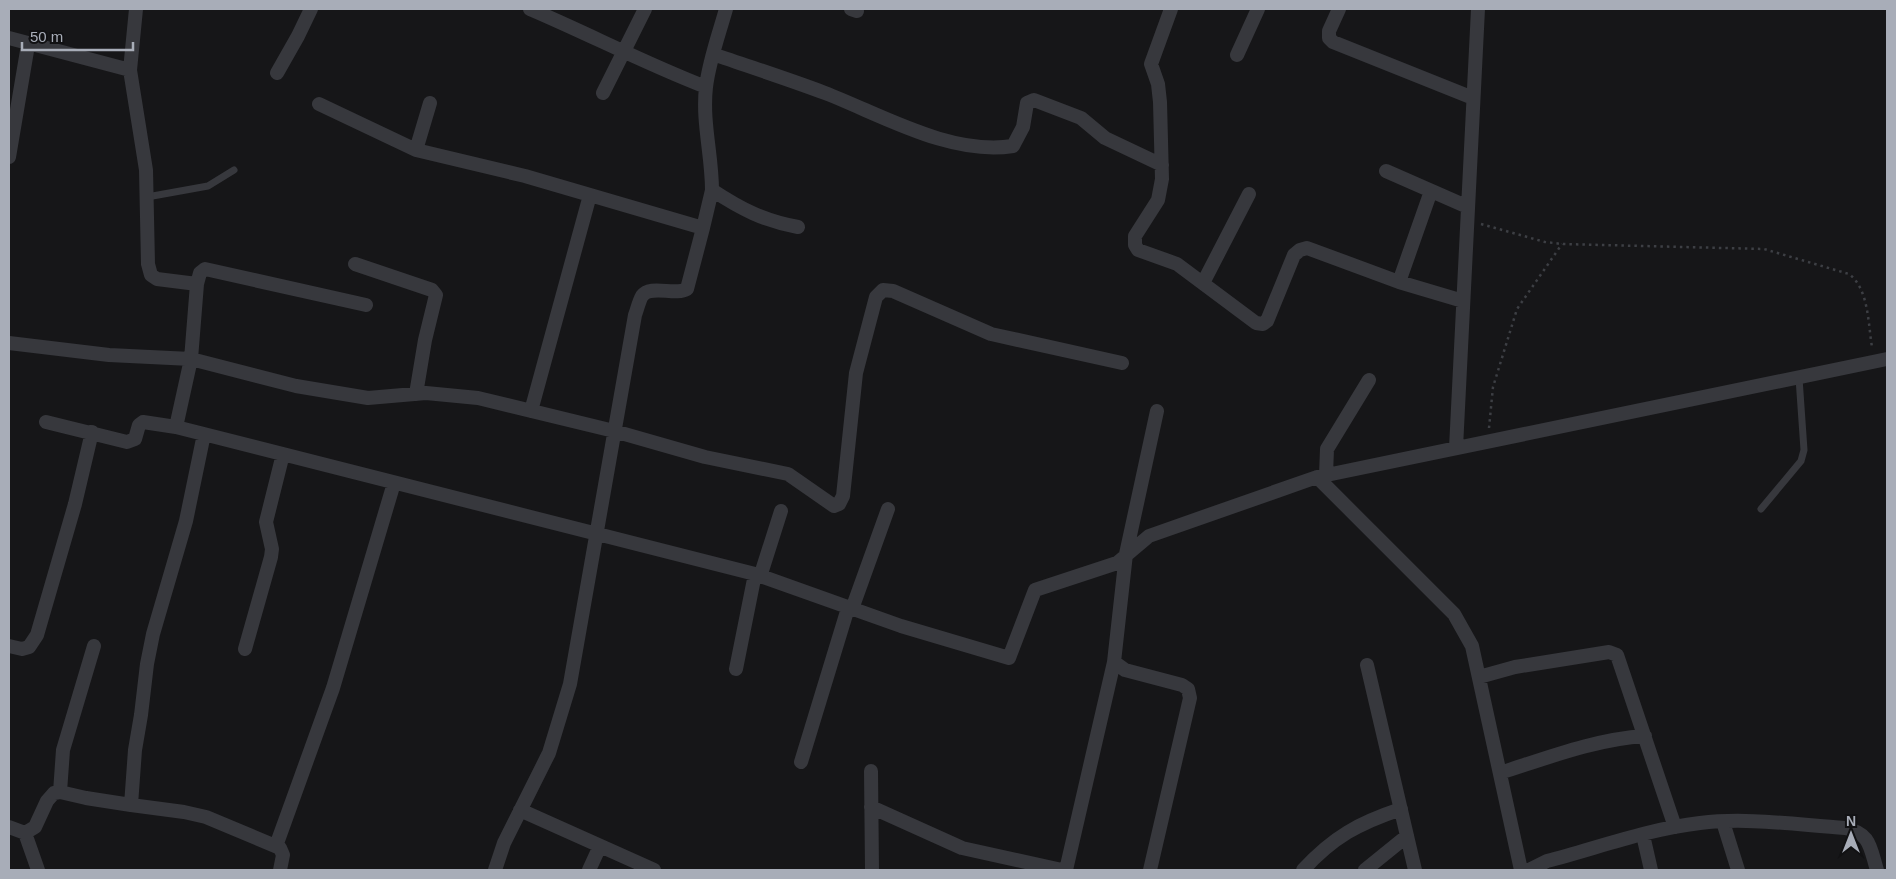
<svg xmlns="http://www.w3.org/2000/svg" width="1896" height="879" font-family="Arial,sans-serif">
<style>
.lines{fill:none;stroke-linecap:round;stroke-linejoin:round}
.path{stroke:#3d3f44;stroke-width:2.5;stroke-dasharray:2.5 4;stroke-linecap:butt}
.lane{stroke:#37383d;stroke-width:7}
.street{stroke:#37383d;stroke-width:14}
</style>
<rect width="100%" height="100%" fill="#161618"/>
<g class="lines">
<path class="path" d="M1481,224l64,18 17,2 202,5 85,25c20,15 19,50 23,73
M1489,428l4,-41 24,-78 45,-65"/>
<path class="lane" d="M147,197l61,-11 26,-16
M1761,509l40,-48 3,-11 -5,-72"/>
<path class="street" d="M136,9l-6,61 16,100 2,94 3,11 6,4 40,5 -6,75 -15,68
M530,9c59,25 116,55 176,78
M726,9c-7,25 -17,52 -20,78 -4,35 6,68 6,103 29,19 52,31 86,37
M851,9l6,2
M1171,9l-20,55 7,20 2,18 2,77 -4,21 -23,36v9l3,5 39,14 79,59 7,1 4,-3 27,-66 6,-5 7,-2 92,34 64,19
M1339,9l-10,22v7l4,4 140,56
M9,38l121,32
M713,54c37,13 75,25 112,39 57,22 126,63 188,53l10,-19 4,-24 7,-3 47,18 24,20 57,27
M1237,55l21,-46
M277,73l21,-37 13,-27
M603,93l42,-84
M430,103l-14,47 109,26 178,52 -16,61c-12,7 -37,-5 -45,7 -3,5 -5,14 -7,19l-65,369 -21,69 -45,90 -9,27
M319,104l97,46
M9,157l19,-112
M1386,171l82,36
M703,228l9,-38
M355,264l77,26 4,5 -11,45 -9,54
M1399,282l32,-91
M1203,283l46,-89
M197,284l3,-11 5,-4 161,36
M9,343l100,12 82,4 105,27 72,12 58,-5 52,5 136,33 91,26 83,17 46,32 5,-2 4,-8 13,-123 20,-76 7,-7 10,1 98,43 131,29
M531,411l59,-216
M46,422l81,20 8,-3 4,-14 4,-3 33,5 579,147 146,52 108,32 26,-68 82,-27 32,-27 168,-59 570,-118
M1456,448l22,-439
M1326,475l1,-26 42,-69
M1317,477l137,137 18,32 49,224
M760,577l21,-66
M852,609l36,-100
M9,646l13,3 7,-2 8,-12 38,-131 17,-72
M245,649l26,-92 1,-8 -6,-27 17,-68
M1114,662l11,8 57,15 6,4 2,9 -40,172
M1367,665l48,205
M736,669l19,-95
M1479,677l36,-10 94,-15 8,3 58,172
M801,762l47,-154
M871,771l1,99
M1500,773c47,-15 96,-34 145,-37
M60,792l3,-42 31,-104
M131,805l53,7 22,5 74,31 3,7 -3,15
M871,807l91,41 100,22
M520,810l134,60
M1723,822l15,48
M9,827l16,6 13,37
M25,833l10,-6 12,-26 7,-8 6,-1 26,6 45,7 4,-55 6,-35 6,-51 6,-30 33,-113 18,-87
M1643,835l8,35
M276,846l57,-158 61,-205
M589,870l11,-24
M1066,870l48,-208 12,-108 31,-143
M1303,870c30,-33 56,-47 98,-61
M1365,870l42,-34
M1529,870l18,-9c50,-13 101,-32 153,-38 47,-6 98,2 145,5 26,5 25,20 32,42"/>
</g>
<rect width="1896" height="879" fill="none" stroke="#a8adb8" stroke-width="20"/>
<g transform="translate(1851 834)" stroke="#111113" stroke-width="4" paint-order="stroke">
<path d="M0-4L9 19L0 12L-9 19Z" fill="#a8adb8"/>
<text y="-8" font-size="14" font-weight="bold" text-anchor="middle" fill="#a8adb8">N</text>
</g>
<path d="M22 42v8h111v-8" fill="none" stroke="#a8adb8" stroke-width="2.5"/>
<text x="30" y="42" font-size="15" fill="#a8adb8" stroke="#111113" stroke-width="4" paint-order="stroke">50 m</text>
</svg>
